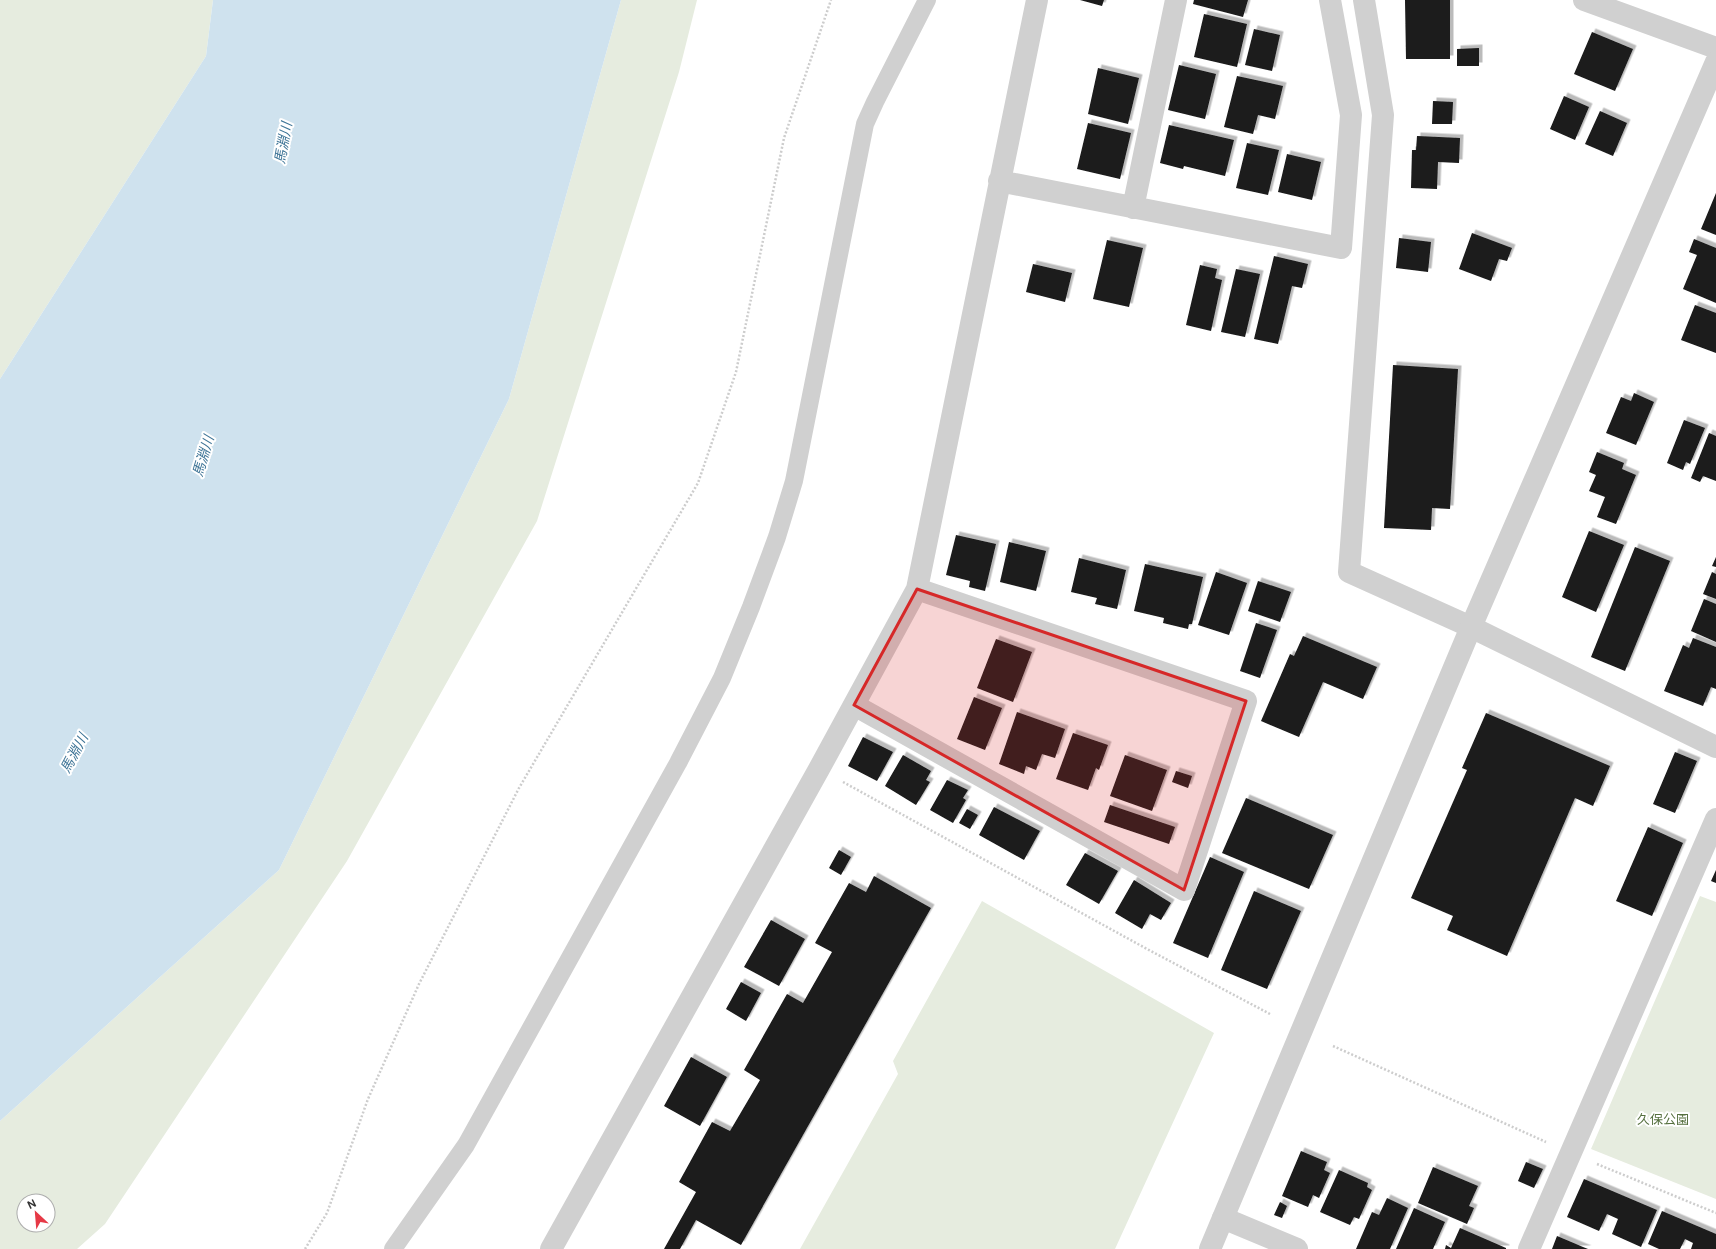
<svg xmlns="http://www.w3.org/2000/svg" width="1716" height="1249" font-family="'DM Sans','Noto Sans JP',sans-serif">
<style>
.green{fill:#e6ecdf;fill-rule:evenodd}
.water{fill:#cfe2ee}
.building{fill:#1a1a1a;filter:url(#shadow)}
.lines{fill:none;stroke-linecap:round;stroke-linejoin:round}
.path{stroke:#cdcdcd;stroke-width:2.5;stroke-dasharray:2 2;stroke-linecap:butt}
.service{stroke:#d0d0d0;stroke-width:18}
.minor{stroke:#d0d0d0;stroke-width:22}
.tertiary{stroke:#d0d0d0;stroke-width:22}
.marked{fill:#d62828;fill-opacity:0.2;stroke:#d62828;stroke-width:3;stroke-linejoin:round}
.labels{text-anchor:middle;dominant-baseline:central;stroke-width:4;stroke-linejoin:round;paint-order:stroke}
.park-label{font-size:13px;fill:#56703f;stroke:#fff}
.water-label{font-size:14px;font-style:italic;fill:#3f7597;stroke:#fff}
</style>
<defs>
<filter id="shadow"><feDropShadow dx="3.5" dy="-3.5" stdDeviation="0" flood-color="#0004"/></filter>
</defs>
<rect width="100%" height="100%" fill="#fff"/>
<path class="green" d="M0,0h213l-7,56 -206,323z
M621,0h76l-18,72 -142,449 -190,340 -242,363 -28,25h-77v-128l279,-251 230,-471zM24,1201h24v24h-24z
M1700,896l16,6v297l-125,-50z
M982,901l232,132 -99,216h-315l98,-175 -5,-13z"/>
<path class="water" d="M213,0h408l-112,399 -230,471 -279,251v-742l206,-323z"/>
<path class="building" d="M1080,0h24l-2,6z
M1194,0h54l-5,17 -50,-13z
M1405,0h45v59h-44z
M1204,14l43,10 -10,43 -43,-10z
M1254,29l26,6 -8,36 -27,-6z
M1592,32l41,17 -18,42 -41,-17z
M1479,48v18h-22v-17z
M1179,65l37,9 -11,45 -37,-9z
M1098,68l41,10 -11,46 -40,-10z
M1237,76l46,10 -8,33 -17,-4 -5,19 -29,-7z
M1564,96l25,11 -14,33 -25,-11z
M1433,101l20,1 -1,22h-20z
M1600,111l27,12 -14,33 -28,-12z
M1088,123l43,10 -11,46 -43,-10z
M1169,125l65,15 -9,36 -41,-10 -1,3 -23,-6z
M1417,136l43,2 -1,25 -21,-1 -1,27 -26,-1 1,-38h4z
M1247,143l32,7 -11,45 -32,-7z
M1287,154l34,8 -9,38 -34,-8z
M1716,193v42l-15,-6z
M1472,233l40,15 -5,13 -8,-2 -8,22 -32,-12z
M1399,238l32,4 -3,30 -32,-4z
M1694,239l22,9v55l-33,-14 14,-34 -8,-3z
M1107,240l36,8 -14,59 -36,-8z
M1274,256l34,8 -6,24 -10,-2 -14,58 -24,-5z
M1033,264l39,9 -7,29 -39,-10z
M1200,265l17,4 -2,9 7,2 -11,51 -25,-6z
M1236,269l24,5 -15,63 -24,-5z
M1695,305l21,8v40l-35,-13z
M1393,365l65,4 -8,140 -18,-1 -1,22 -47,-2z
M1634,393l20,9 -18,43 -30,-12 15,-36 10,4z
M1684,420l21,8 -15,36 -4,-2 -3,8 -16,-7z
M1709,433l7,3v45l-13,-5 -3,6 -9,-4z
M1597,452l27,11 -2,6 14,6 -20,49 -19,-7 8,-20 -16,-6 7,-16 -7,-3z
M1589,531l35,14 -28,67 -34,-15z
M956,535l40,9 -11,47 -16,-4 1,-6 -24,-6z
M1009,542l37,9 -10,40 -36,-9z
M1635,547l35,14 -45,110 -34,-14z
M1716,557v10l-4,-1z
M1079,558l47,12 -9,39 -22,-5 2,-6 -26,-6z
M1145,564l58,13 -11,47h-3l-1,5 -25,-6 1,-5 -30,-7z
M1216,572l31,11 -18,52 -31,-10z
M1712,572l4,2v25l-13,-5z
M1258,581l33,11 -11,30 -32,-11z
M1704,599l12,5v38l-25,-11z
M1256,623l21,7 -17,48 -20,-7z
M1303,636l74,31 -14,32 -40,-17 -24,55 -38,-16 29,-67 4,2z
M1693,638l23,9v42l-5,-2 -8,19 -39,-15 19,-46 6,3z
M996,639l36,13 -19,50 -36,-14z
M974,697l28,11 -17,42 -28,-11z
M1017,712l48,17 -10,29 -13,-4 -6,16 -10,-4 -2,8 -25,-10z
M1486,713l124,53 -17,40 -18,-8 -68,158 -60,-26 6,-14 -42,-18 56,-128 -5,-2z
M1073,733l35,12 -9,25 -3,-2 -8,22 -32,-11z
M863,737l30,15 -16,29 -29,-15z
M1675,752l22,9 -22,52 -22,-9z
M903,755l28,16 -5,9 4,2 -14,23 -31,-19z
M1125,755l42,15 -15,41 -42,-15z
M1176,771l16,5 -4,12 -16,-6z
M947,780l21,10 -5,8 3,2 -13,23 -23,-13z
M1246,798l87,37 -24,54 -87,-36z
M1110,805l65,22 -6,17 -65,-22z
M994,807l46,24 -16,29 -45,-25z
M967,809l11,6 -8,14 -11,-6z
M1648,827l35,16 -31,73 -36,-15z
M839,850l12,7 -10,18 -12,-7z
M1085,853l33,18 -19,33 -33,-19z
M1210,857l34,15 -36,86 -35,-15z
M1716,870v13l-5,-2z
M874,876l57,32 -190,337 -45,-25 -16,29h-16l32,-57 -17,-10 33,-60 18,9 30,-51 -16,-10 43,-76 16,9 29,-51 -17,-9 34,-60 17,9z
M1134,880l37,23 -10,17 -11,-6 -8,15 -27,-16z
M1254,891l47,20 -34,78 -46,-19z
M771,920l34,19 -26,47 -35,-19z
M741,982l20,11 -15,28 -20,-12z
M691,1057l36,20 -27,49 -36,-20z
M1301,1151l26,11 -3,8 6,3 -11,25 -6,-3 -5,12 -26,-11z
M1526,1162l17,7 -9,19 -16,-7z
M1433,1167l45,19 -9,20 5,2 -7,16 -49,-21z
M1339,1170l29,13 -1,4 5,3 -13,29 -5,-2 -4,8 -30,-13z
M1584,1179l73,31 -16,37 -29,-13 6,-15 -11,-5 -8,17 -32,-14z
M1387,1198l21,10 -18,41h-34l16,-37 7,3z
M1280,1202l7,4 -5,12 -8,-3z
M1414,1208l31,14 -12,27h-37z
M1662,1211l54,23v15h-25l2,-6 -8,-4 -5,10h-21l-11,-5z
M1460,1228l46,20v1h-61l1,-4 5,3z
M1557,1236l26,11 5,2h-36z"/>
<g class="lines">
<path class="path" d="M843,782l304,167 123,65
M1333,1046l213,96
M1597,1164l119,49
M305,1249l22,-36 41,-114 51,-115 100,-196 179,-305 38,-111 48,-234 47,-138"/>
<path class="service" d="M393,1249l73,-104 212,-382 44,-85 29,-71 26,-70 17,-56 71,-357 10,-22 52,-102"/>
<path class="minor" d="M1364,0l19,115 -34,457 122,55 245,120
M1584,0l132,48
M999,181l342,67 10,-133 -21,-115
M1133,208l43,-208
M854,705l330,185 62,-189 -329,-112
M1223,1218l74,31
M551,1249l268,-480 98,-180 120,-589
M1529,1249l187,-430"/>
<path class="tertiary" d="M1210,1249l261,-622 245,-565"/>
</g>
<path class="marked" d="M917,589l329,112 -62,189 -330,-185z"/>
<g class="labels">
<g class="park-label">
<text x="1663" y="1119">久保公園</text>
</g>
<g class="water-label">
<text transform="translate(283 143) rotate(-80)">馬淵川</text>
<text transform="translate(203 456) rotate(-73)">馬淵川</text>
<text transform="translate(74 753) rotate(-62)">馬淵川</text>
</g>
</g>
<g transform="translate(36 1213) rotate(334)"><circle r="19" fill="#ffffff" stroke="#adadad"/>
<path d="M0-3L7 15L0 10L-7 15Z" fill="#e63946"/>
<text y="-6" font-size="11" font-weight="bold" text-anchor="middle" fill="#333333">N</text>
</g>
</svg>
